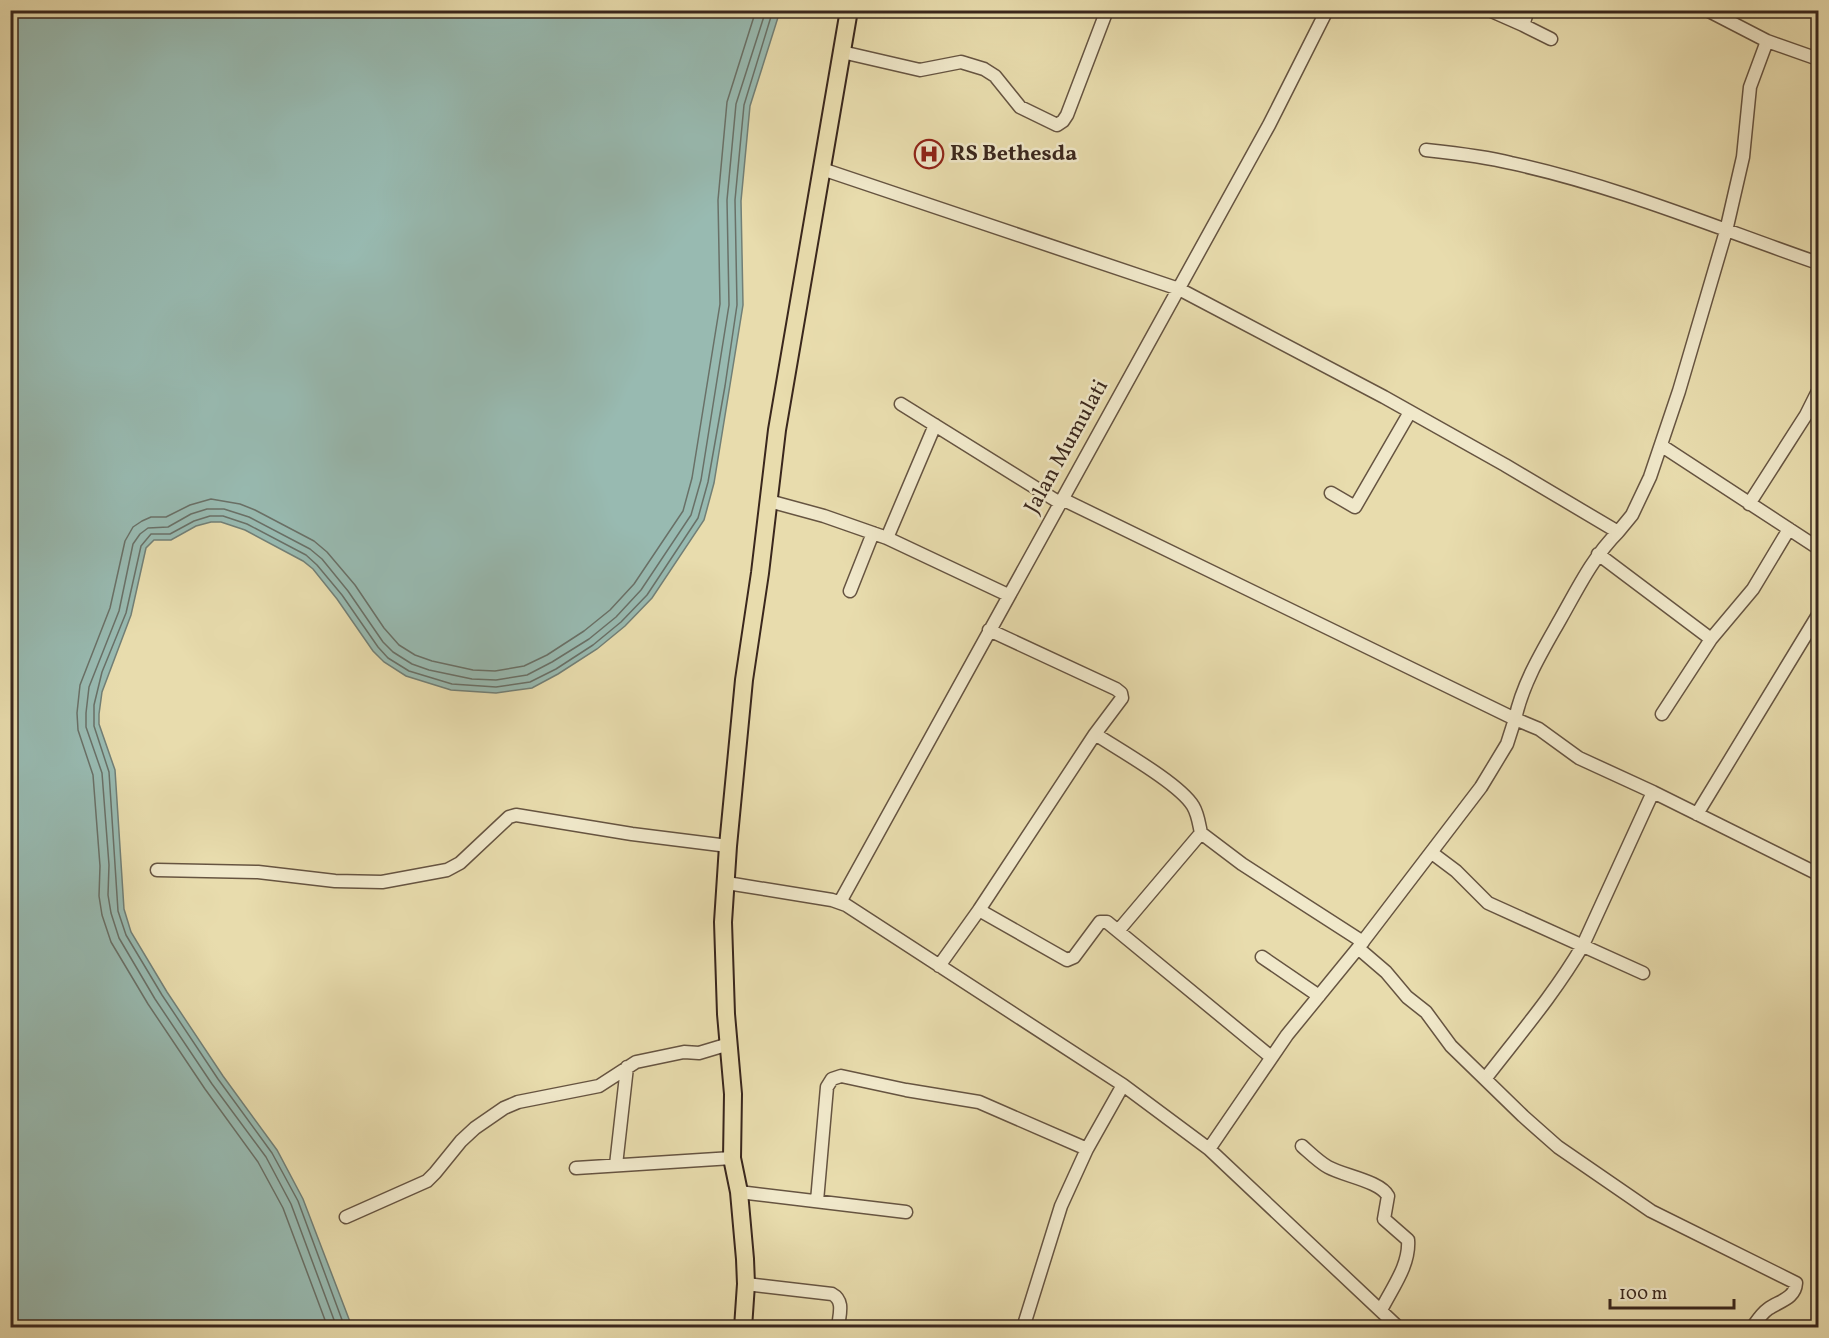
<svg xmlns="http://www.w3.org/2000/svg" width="1829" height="1338" font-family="Vollkorn,serif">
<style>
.water{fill:#98bab1;stroke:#727f76;stroke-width:1.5}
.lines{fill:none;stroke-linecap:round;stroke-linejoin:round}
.shore{stroke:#697067;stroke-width:1.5}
.minor-casing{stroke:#665441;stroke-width:15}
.highway-casing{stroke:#3a271d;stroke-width:20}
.minor{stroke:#f0e8ca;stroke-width:12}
.highway{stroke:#e8dcad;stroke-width:16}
.labels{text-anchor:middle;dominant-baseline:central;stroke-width:5;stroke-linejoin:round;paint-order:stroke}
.poi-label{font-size:22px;font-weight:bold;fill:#3a271d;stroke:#f0e8ca;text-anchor:start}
.street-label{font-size:22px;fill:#3a271d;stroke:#f0e8ca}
</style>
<rect width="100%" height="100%" fill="#e8dcad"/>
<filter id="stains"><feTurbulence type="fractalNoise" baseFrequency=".00333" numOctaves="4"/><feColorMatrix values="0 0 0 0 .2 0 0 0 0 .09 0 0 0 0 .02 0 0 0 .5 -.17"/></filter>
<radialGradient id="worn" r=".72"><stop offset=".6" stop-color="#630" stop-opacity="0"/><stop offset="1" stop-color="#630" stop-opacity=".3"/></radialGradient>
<path class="water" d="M10,11h770l-30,95 -9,95 2,104 -29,178 -10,37 -52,78 -27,28 -28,23 -39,25 -26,14 -36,5 -45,-3 -45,-14 -22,-14 -11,-11 -36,-52 -24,-30 -10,-8 -58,-31 -24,-8h-10l-15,4 -25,14h-17l-8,8 -15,67 -29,77 -3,22v10l16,46 9,139 7,23 36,60 56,84 54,74 26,49 49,128h-341z"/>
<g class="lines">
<path class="shore" d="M328,1328l-45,-120 -25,-46 -53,-73 -57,-85 -37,-62 -9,-27 -3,-19 1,-30 -7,-91 -15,-45 -1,-17 3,-28 30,-77 15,-67 8,-14 9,-6 9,-4h15l24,-12 21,-6 29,5 15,6 59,31 13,11 28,33 29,43 15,17 16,10 17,6 41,9 22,1 29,-5 23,-11 37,-24 26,-21 24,-26 49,-73 9,-33 28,-174 -2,-104 9,-98 29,-92
M337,1328l-46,-124 -25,-47 -54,-73 -57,-85 -36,-61 -8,-25 -3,-18 1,-30 -7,-92 -16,-46v-14l3,-26 30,-76 14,-67 7,-10 8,-6 20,-1 23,-13 16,-5h17l25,8 61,32 12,10 26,32 35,51 10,10 19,12 17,6 43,9 24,1 31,-5 25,-13 37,-23 27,-22 25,-27 50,-75 10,-35 28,-175 -2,-105 9,-96 30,-94
M345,1328l-47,-127 -26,-48 -54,-74 -56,-84 -36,-60 -8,-24 -9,-139 -15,-46v-21l8,-33 24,-59 15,-67 10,-12h19l24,-13 16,-5h13l24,8 59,31 11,10 25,30 36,52 10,11 21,13 43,13 44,3 34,-5 26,-13 37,-24 28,-23 26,-27 51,-77 10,-36 17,-96 12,-81 -2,-105 9,-95 29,-95"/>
<g class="minor-casing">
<path id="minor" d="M1489,10l34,15 5,-15
M1707,10l60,31 51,18
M1523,25l28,14
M842,52l78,18 41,-8 23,7 11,7 25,31 37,18 6,-4 4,-6 40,-105
M1426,150c28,3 57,6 85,13 106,23 206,65 307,100
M822,169l357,120 205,108 121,68 113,67 14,-17 18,-38 29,-86 47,-160 17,-74 7,-70 17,-46
M901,404l159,99
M1662,446l156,102
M1331,493l24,14 55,-95
M1062,499l453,220 -8,25 -26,43 -123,161 -71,87 -78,114
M769,501l55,15 63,22 121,57
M1749,504l57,-89 12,-24
M1618,532c-25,25 -40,56 -57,86 -18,32 -38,64 -46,101l24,10 40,29 74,34 165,82
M887,538l48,-113
M1598,554l113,85
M850,591l23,-58
M1662,714l49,-75 42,-50 36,-60
M1095,734c23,15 85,50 98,72 5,8 6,18 8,27
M1697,814l121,-199
M1432,853l24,18 32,32 155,70
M157,870l101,2 77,9 47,1 65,-12 13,-7 49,-46 7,-2 116,19 96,12
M727,883l105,17 14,5 277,180 86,64 190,179
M840,902l429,-777 58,-115
M979,910l88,50 7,-3 26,-35h7l164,135
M1118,931l83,-98 41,31 121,78
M1358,948l28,24 21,25 19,15 25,34 72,70 35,31 93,64 145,72c-1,16 -17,18 -28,26 -7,5 -11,12 -16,19
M1262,957l57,39
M939,966l40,-56 116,-176 27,-36 -1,-5 -5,-4 -127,-59
M1485,1079c34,-44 70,-86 98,-134l70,-153
M1302,1146c8,7 17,16 26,21 16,9 52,14 60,29l-4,23 24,21c2,25 -16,48 -27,70
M616,1165l11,-98
M576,1168l156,-10
M739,1192l167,20
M817,1201l10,-114 5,-8 9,-3 65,14 73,12 108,47
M346,1217l81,-36 8,-8 26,-32 14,-13 29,-20 14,-6 81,-16 37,-24 48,-10 15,1 30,-9
M746,1284l86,10c13,7 7,21 6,34
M1023,1328l38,-122 26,-57 36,-64"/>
</g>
<g class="highway-casing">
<path id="highway" d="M743,1328l3,-44 -1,-25 -6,-67 -7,-34 1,-64 -7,-80 -3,-92 5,-76 16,-166 16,-107 17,-143 72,-420"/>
</g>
<use href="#minor" class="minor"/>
<use href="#highway" class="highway"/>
</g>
<defs>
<g id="hospital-ring" transform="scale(1.5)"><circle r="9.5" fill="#f0e8ca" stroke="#8f2418" stroke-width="1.5"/><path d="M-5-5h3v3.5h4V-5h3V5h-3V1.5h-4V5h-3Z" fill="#8f2418"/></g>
</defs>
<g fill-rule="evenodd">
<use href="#hospital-ring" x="929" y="154"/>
</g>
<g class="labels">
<g class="poi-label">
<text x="950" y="154">RS Bethesda</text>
</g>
<g class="street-label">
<text transform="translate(1067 447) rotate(-61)">Jalan Mumulati</text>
</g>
</g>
<rect width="1829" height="1338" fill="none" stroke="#e8dcad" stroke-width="36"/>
<rect x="12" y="12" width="1805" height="1314" fill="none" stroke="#3a271d" stroke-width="3"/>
<rect x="18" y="18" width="1793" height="1302" fill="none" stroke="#3a271d" stroke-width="1.5"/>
<path d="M1610 1299v9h124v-9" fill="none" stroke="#3a271d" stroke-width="3"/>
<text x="1619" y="1299" font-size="18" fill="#3a271d" stroke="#f0e8ca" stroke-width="4.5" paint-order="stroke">100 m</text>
<rect width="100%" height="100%" filter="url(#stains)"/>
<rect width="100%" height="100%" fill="url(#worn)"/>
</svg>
